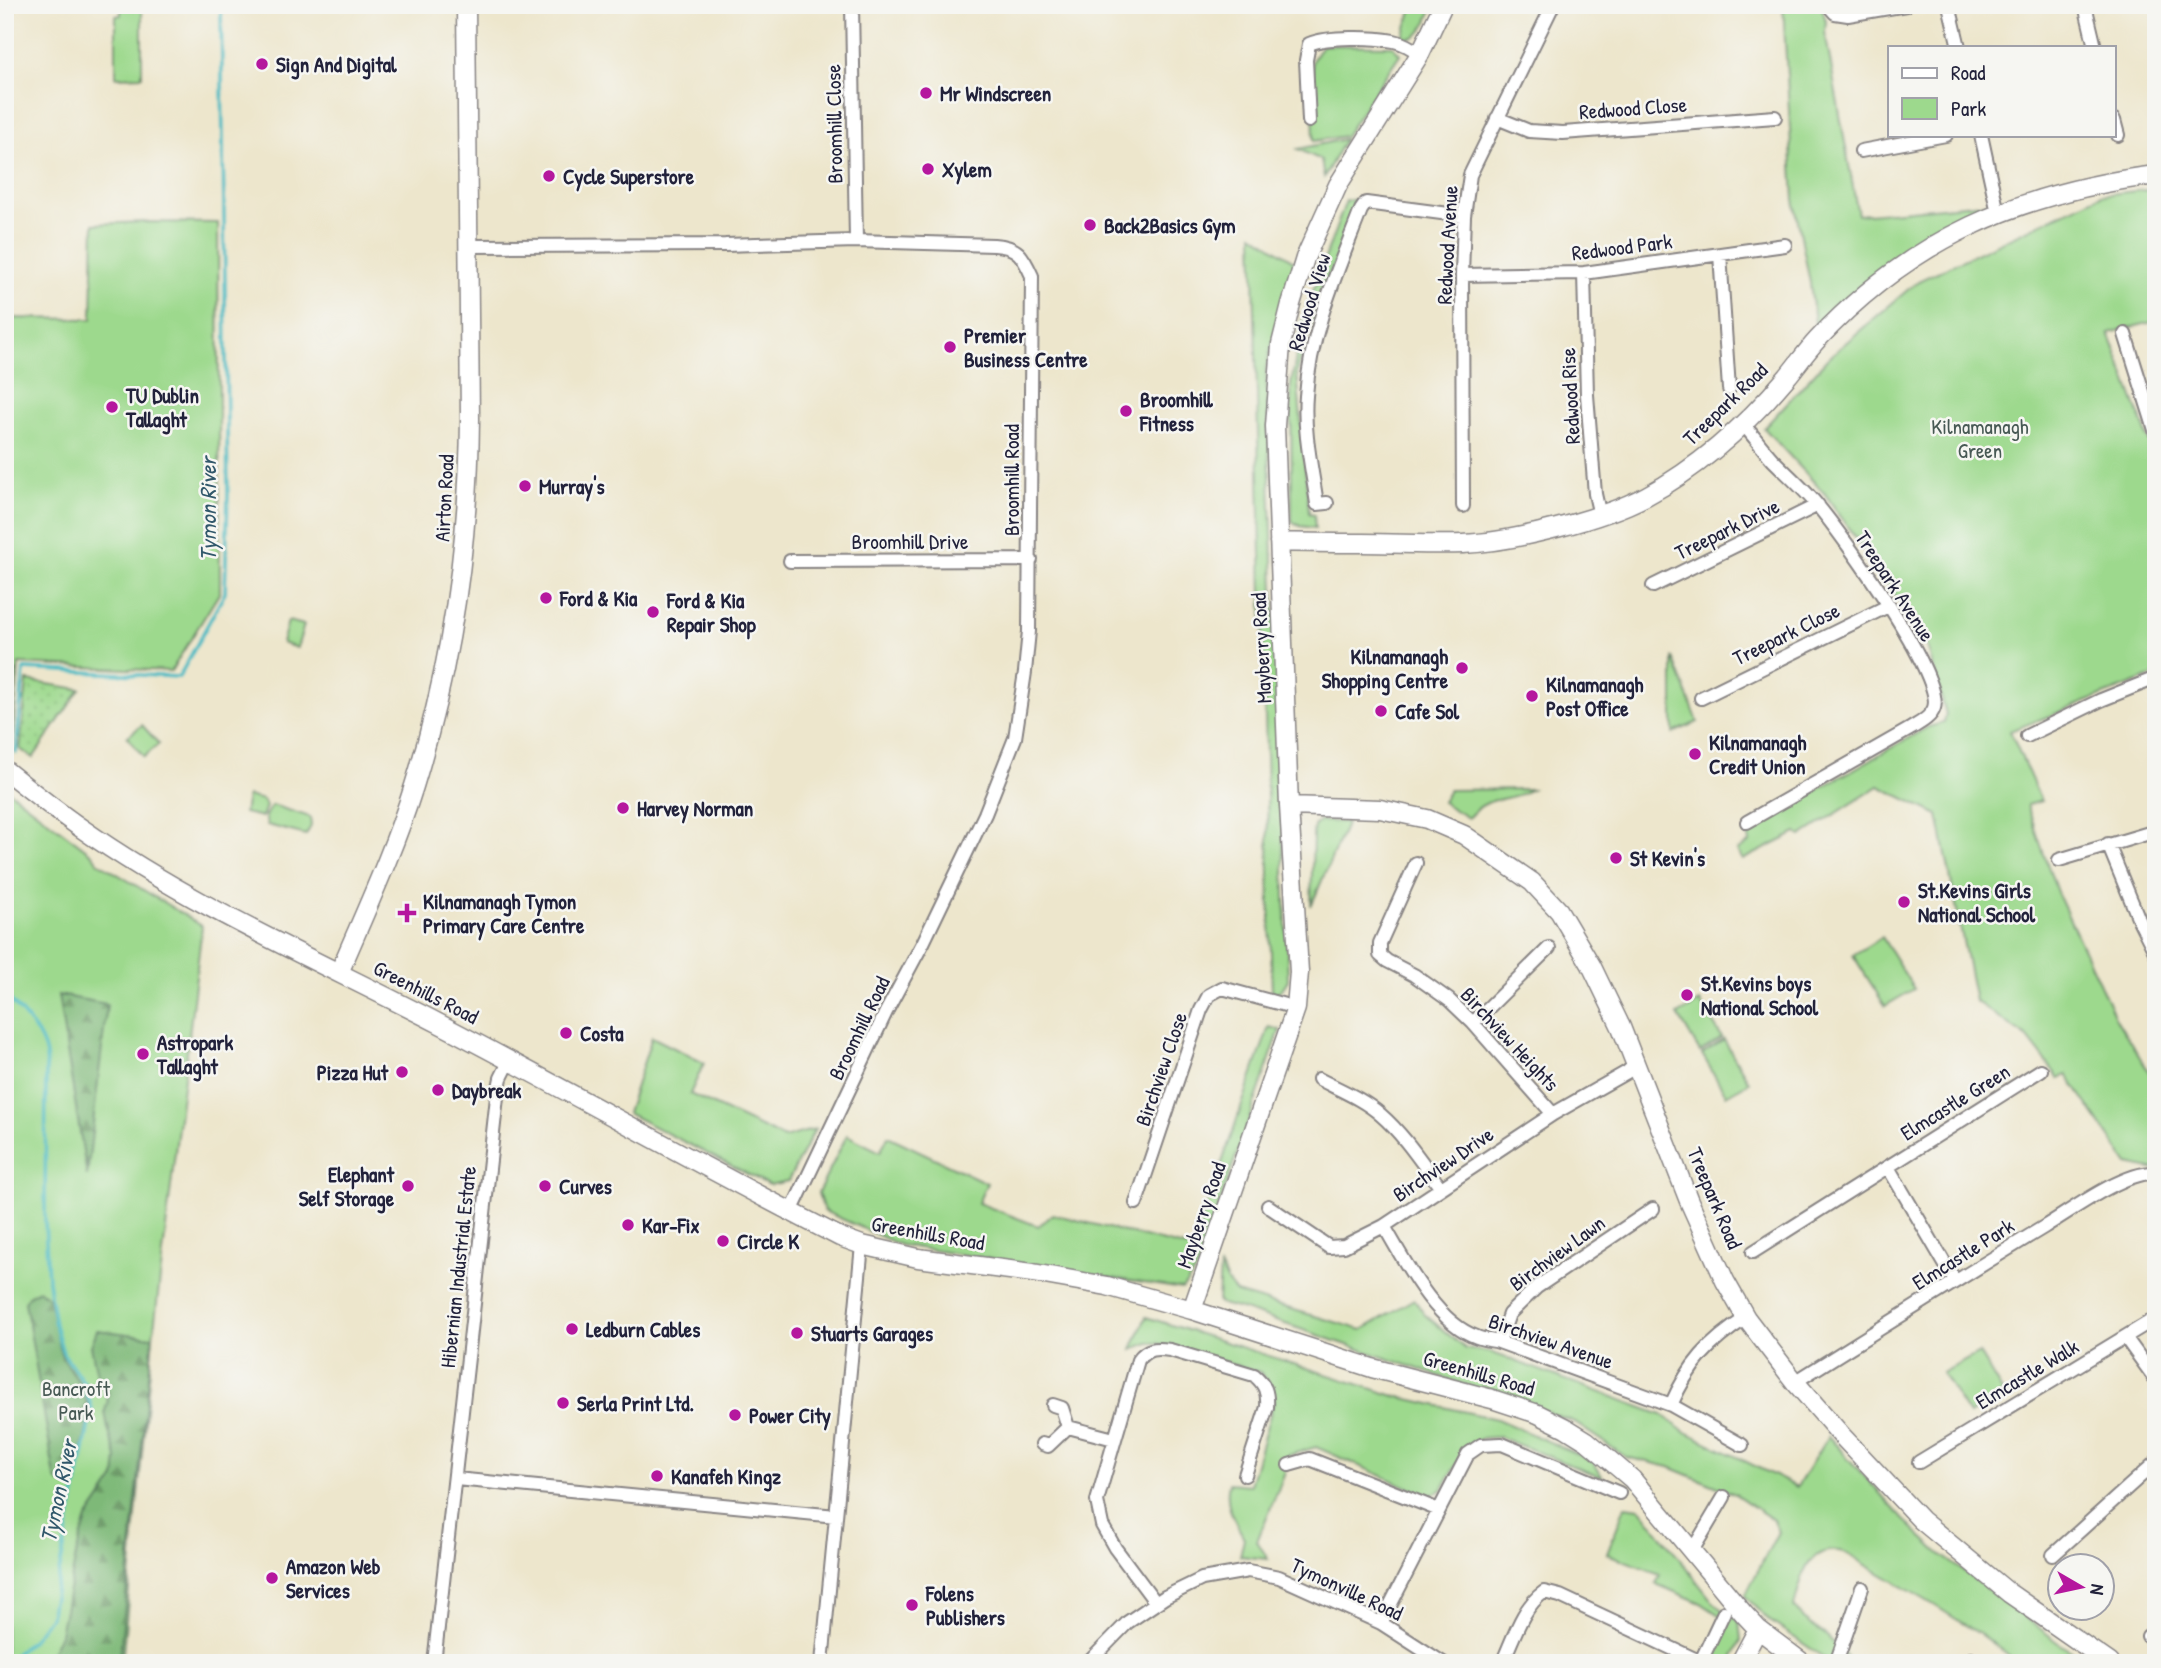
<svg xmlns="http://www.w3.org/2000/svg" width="2161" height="1668" font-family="'Patrick Hand',sans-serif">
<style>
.green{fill:#9dd98d;stroke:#607e64;stroke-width:2}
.forest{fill:url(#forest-firs);stroke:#506e5a;stroke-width:2}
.garden{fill:url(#garden-dots);stroke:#607e64;stroke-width:2}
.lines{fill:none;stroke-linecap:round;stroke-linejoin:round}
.stream{stroke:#4cbbc4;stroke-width:3.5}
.street-casing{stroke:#888484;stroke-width:16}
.secondary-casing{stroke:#888484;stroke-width:21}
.street{stroke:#fff;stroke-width:12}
.secondary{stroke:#fff;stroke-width:18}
.poi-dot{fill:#b5179e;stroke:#f6f6f2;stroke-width:2.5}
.labels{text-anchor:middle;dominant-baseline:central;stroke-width:5;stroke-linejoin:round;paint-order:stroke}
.poi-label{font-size:21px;font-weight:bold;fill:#22223b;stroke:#f6f6f2;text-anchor:start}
.street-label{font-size:21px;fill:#22223b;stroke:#f6f6f2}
.park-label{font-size:21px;fill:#475954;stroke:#f6f6f2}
.water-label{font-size:23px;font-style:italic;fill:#31586b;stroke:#f6f6f2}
</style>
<defs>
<pattern id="forest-firs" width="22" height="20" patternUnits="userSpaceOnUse" patternTransform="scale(1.75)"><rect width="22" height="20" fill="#7eb978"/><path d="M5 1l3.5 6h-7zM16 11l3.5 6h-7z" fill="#679664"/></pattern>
<pattern id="garden-dots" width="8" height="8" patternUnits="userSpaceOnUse" patternTransform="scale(1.75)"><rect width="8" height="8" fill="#9dd98d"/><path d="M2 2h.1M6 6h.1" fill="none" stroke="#87ba7b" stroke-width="1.8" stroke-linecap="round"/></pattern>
</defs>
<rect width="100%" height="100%" fill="#f6f6f2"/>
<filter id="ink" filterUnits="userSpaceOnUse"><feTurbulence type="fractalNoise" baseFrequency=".0143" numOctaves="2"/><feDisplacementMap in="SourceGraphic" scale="14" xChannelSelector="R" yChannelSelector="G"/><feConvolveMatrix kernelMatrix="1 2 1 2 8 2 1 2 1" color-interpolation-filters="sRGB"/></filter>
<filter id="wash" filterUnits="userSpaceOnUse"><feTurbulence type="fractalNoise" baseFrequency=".00686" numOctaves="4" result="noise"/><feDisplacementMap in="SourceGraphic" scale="28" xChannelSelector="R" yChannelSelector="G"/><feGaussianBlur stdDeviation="1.57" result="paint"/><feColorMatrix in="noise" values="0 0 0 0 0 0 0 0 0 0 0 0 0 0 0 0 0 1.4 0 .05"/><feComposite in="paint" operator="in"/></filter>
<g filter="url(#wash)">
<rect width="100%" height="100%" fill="#ede6cc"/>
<path class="green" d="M121,5h21v71l-26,1v-61l5,-1z
M1413,5h21c-7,15 -11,37 -31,32z
M1783,5h38l5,16 -1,11 33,183 128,-12 -2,8 -59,28 -58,42 -51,49 -6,-47 -16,-83z
M1322,45l71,1 7,8 -55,82 -31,5 -2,-80z
M1345,139l-21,38 -3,-17 -23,-11z
M2145,190l11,2v129l-47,12 47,127v215l-146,56 31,70 -14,4 30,87 59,127 40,64v87l-28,-6 -61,-89 -8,3 -31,-40 -53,-37 -37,-186 -59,-29 -78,50 -5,-3 -53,27 -6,-9 13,-9 -3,-12 181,-103 16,-4 2,-9 -21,-76 -100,-144 -61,-66 64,-70 90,-77 183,-86z
M1359,199l-43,112 -19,62 12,140 5,2 1,13 -15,-2 -8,-5 -1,-136 11,-64 42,-115 2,-5z
M147,222l71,1 2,369 -49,79 -152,-7 -9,92 -5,-3v-435l87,1 2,-95z
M1253,234l42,28 -29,105 22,613 -6,9 -10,6z
M288,621l16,4 -7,23 -15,-5z
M1673,657l25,65 -25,11z
M142,725l17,19 -15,13 -17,-20z
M5,788l87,66 6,8 104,64 -49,411 -31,326h-117z
M1531,789c-23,15 -41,3 -63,29l-26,-16 7,-12z
M247,796l16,4 3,6 -4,11 -18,-4z
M272,805l38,12 1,9 -5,9 -39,-10 -2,-9z
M1320,821l27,1 -36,84 2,-72 1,-8z
M1882,937l32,52 -29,17 -32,-51z
M1700,1002l22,36 -22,14 -22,-37z
M1269,1027l11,3 -84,241 -14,18 -282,-44 -76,-34 -6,-18 29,-58 33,17 8,-16 99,47 -9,20 60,23 15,-12 139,35z
M652,1037l52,26 -14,31 94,44 31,-9 -27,52 -19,4 -142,-72z
M1724,1040l25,42 -23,13 -24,-41z
M1220,1266l8,17 8,10 126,37 52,-31 10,15 42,35 24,3 172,63 22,16 113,56 31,-51 76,84 35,33 147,110h-67l-38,-28 -47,-30 -90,-53c-39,-8 -41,26 -50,54l9,13 25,18 25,26h-21l-62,-42 -25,-25 33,-64 -5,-12 -38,-26 -66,-27 -43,-10 -54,-36 -328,-111 -26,-7z
M1146,1317l249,79 102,23 96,42 10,17 -104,-41 -17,1 -17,11 -23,41 -14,6 -112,-49 -27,8 -4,18 -28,68 11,18 -28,-3 4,-18c-10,-19 -20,-33 -15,-55l21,2 23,-81c0,-14 -3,-22 -13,-32l-103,-29h-8l-17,6z
M1979,1353l24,40 -34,22 -27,-42z
M1625,1506l15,2 73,94 26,20 2,18 -11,23h-20l18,-42 -27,-18 -45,-19 4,-10 -53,-20z"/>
<path class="forest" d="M5,669l13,2 -8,85 -5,-3z
M58,995l49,9 -20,172z
M39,1290l10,8 13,59 18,27 8,21 -1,24 -11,52 -10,4 -9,-4 -2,-4 -30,-175 3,-6z
M97,1330l56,7 -34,326h-73l14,-29 17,-83 10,-32 28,-41 2,-21 -9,-28 -3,-18 3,-11 -10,-21 -7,-33z"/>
<path class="garden" d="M27,681l53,8 -47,69 -13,-9z"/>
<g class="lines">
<path class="stream" d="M16,753l8,-84 155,8 46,-84 3,-99 -7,-489
M5,994c18,21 46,46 41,75l-1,151 3,61 7,44 8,28 21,30 8,26 -42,208 -18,23 -27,23"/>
</g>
</g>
<g filter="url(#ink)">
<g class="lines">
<g class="street-casing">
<path id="street" d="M852,5l4,236
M1828,5l7,8 13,2 58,-10
M1949,5l10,42
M2085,5l10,42
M1497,118l32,13 34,2 212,-16
M2114,120l4,15
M1309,121l-3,-61 3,-16c19,-8 64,-7 85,-3 10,2 18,7 26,13
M1981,135l17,78
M1861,151l85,-16
M469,246l256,-1 131,-4 138,4c24,1 29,11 38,31l-3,355 -4,41 -10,66 -30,76 -62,129 -37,69 -95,200
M1720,254l9,135
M1584,273l3,122 8,99 5,22
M1462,275l122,-2 201,-28
M2125,334l31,99
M1742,423c11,12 20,25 31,37 15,15 32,30 45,46 24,29 127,170 116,202 -3,10 -16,16 -24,21l-163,93
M1327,503l-10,1c-5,-35 -14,-73 -11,-108 4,-65 32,-126 55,-186l5,-7 98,13
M1463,506l-1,-231 2,-59 6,-41 83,-170
M790,561l241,-1
M1653,586l165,-81
M1701,698l187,-92
M2027,736l74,-36 55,-22
M2108,844l32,78 16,32
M2059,860l97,-29
M1416,863l-36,80v12l7,6 27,14 35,25 24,23 80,91
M1473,1023l76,-75
M1319,1079c21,11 44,20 62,36 23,20 41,48 59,72
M1888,1167l67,114
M1136,1203l65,-193 8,-15 13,-7 74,20
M1268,1206l61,41 15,-1 40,-20 169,-112 74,-42 9,-8
M1384,1226c21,36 52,97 93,111 7,3 15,3 22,5l172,63c18,-41 38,-63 75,-87
M1753,1252l288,-182
M2125,1337l31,43
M1499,1342l10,-28 28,-27 116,-78
M1795,1382c83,-52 165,-104 249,-155 28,-17 78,-54 109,-54l3,2
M1671,1405l71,40
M1068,1427l46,12
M1042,1444l6,2 20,-19 -6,-19 -9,-3
M1919,1462l237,-144
M1289,1465l21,-6 129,51
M456,1479l380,37
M1692,1551l32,-54
M2053,1555l103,-93
M1156,1603l-41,-55 -13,-23 -5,-24 41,-141c9,-12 17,-12 32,-10l84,25c11,9 14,17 13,32l-22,68
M1381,1623l87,-169 13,-9 21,-1 117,49
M2148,1636l8,-4
M434,1663l63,-566 4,-19 9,-18
M822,1663l40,-418
M1088,1663l40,-41 37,-25 37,-18 46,-8 31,6 102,46 62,40
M1502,1663c11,-23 20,-56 42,-71l16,4 141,66
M1700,1663l24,-51
M1836,1663l26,-75
M1970,1663l1,-4"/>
</g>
<g class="secondary-casing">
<path id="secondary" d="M1279,542c28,1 56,1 84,1 33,0 67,2 100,1 50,-2 140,-25 183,-48 54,-29 102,-73 141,-119 10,-12 19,-25 30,-37 94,-101 203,-148 339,-165
M5,770c25,20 50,40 76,58 111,78 237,133 357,195 135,70 267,146 402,214l22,8 56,13 115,15 74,13 85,24 180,58 120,31 46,15 28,14 21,13 45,38 112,135 14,15 45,34
M1289,806l91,3 47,10 37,16 68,47 27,29 32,54 30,62 68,174 36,80 21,37 49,64 47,54 79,84 88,73 101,70
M339,973c26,-61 55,-123 75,-187 37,-119 55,-243 56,-367l-4,-414
M1192,1310l104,-302 3,-36 -10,-166 -14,-380 6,-82 10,-40 14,-46 33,-73 82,-131 23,-49
M1740,1663l18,-34"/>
</g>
<use href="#street" class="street"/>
<use href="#secondary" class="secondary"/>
</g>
</g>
<g class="poi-dot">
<circle cx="262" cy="64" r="7"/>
<circle cx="926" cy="93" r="7"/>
<circle cx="928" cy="169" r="7"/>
<circle cx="549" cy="176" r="7"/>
<circle cx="1090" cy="225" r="7"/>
<circle cx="950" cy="347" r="7"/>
<circle cx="112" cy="407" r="7"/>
<circle cx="1126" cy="411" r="7"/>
<circle cx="525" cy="486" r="7"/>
<circle cx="546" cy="598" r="7"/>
<circle cx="653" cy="612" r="7"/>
<circle cx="1462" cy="668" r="7"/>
<circle cx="1532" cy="696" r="7"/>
<circle cx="1381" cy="711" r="7"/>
<circle cx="1695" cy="754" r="7"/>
<circle cx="623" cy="808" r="7"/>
<circle cx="1616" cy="858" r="7"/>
<circle cx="1904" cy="902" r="7"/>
<path d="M403.5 902.5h7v7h7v7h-7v7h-7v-7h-7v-7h7z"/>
<circle cx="1687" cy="995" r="7"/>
<circle cx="566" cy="1033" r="7"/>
<circle cx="143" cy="1054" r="7"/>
<circle cx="402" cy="1072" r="7"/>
<circle cx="438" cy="1090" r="7"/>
<circle cx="408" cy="1186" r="7"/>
<circle cx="545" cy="1186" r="7"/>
<circle cx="628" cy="1225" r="7"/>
<circle cx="723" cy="1241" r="7"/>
<circle cx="572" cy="1329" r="7"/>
<circle cx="797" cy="1333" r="7"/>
<circle cx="563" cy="1403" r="7"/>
<circle cx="735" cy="1415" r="7"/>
<circle cx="657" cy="1476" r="7"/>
<circle cx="272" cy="1578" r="7"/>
<circle cx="912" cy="1605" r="7"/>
</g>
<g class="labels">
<g class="poi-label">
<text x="276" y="64">Sign And Digital</text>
<text x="940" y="93">Mr Windscreen</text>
<text x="942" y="169">Xylem</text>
<text x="563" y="176">Cycle Superstore</text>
<text x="1104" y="225">Back2Basics Gym</text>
<text x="964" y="335">Premier<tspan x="964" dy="24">Business Centre</tspan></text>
<text x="126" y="395">TU Dublin<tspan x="126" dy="24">Tallaght</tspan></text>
<text x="1140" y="399">Broomhill<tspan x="1140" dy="24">Fitness</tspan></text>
<text x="539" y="486">Murray's</text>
<text x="560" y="598">Ford &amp; Kia</text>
<text x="667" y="600">Ford &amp; Kia<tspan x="667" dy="24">Repair Shop</tspan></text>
<text x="1448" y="656" text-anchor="end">Kilnamanagh<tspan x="1448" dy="24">Shopping Centre</tspan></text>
<text x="1546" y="684">Kilnamanagh<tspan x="1546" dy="24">Post Office</tspan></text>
<text x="1395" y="711">Cafe Sol</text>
<text x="1709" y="742">Kilnamanagh<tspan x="1709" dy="24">Credit Union</tspan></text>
<text x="637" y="808">Harvey Norman</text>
<text x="1630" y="858">St Kevin's</text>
<text x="1918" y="890">St.Kevins Girls<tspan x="1918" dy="24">National School</tspan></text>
<text x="423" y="901">Kilnamanagh Tymon<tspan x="423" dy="24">Primary Care Centre</tspan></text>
<text x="1701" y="983">St.Kevins boys<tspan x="1701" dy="24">National School</tspan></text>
<text x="580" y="1033">Costa</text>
<text x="157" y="1042">Astropark<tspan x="157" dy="24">Tallaght</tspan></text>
<text x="388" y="1072" text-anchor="end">Pizza Hut</text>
<text x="452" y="1090">Daybreak</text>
<text x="394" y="1174" text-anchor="end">Elephant<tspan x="394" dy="24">Self Storage</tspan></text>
<text x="559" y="1186">Curves</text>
<text x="642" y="1225">Kar-Fix</text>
<text x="737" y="1241">Circle K</text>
<text x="586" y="1329">Ledburn Cables</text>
<text x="811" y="1333">Stuarts Garages</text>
<text x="577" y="1403">Serla Print Ltd.</text>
<text x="749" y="1415">Power City</text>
<text x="671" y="1476">Kanafeh Kingz</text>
<text x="286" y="1566">Amazon Web<tspan x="286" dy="24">Services</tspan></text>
<text x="926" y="1593">Folens<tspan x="926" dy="24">Publishers</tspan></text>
</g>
<g class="street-label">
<text transform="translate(1633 108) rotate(-4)">Redwood Close</text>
<text transform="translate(834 124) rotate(-91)">Broomhill Close</text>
<text transform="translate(1447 245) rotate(-87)">Redwood Avenue</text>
<text transform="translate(1622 247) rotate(-7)">Redwood Park</text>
<text transform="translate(1309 302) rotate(-73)">Redwood View</text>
<text transform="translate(1570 396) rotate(-93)">Redwood Rise</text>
<text transform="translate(1725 404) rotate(-44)">Treepark Road</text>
<text transform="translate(1011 480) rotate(-90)">Broomhill Road</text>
<text transform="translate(444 498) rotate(-87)">Airton Road</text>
<text transform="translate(1727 529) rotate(-26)">Treepark Drive</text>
<text x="910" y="541">Broomhill Drive</text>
<text transform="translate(1895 586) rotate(57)">Treepark Avenue</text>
<text transform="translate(1786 634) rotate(-26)">Treepark Close</text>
<text transform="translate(1261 648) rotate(-93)">Mayberry Road</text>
<text transform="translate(426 992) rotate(27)">Greenhills Road</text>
<text transform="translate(859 1028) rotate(-64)">Broomhill Road</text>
<text transform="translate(1510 1039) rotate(47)">Birchview Heights</text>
<text transform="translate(1161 1069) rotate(-71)">Birchview Close</text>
<text transform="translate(1955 1102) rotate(-32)">Elmcastle Green</text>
<text transform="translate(1443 1164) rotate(-34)">Birchview Drive</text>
<text transform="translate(1715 1198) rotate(67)">Treepark Road</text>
<text transform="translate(1201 1215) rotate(-71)">Mayberry Road</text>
<text transform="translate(928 1233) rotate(10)">Greenhills Road</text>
<text transform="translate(1557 1253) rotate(-36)">Birchview Lawn</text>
<text transform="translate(1963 1254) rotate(-32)">Elmcastle Park</text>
<text transform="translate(458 1267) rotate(-84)">Hibernian Industrial Estate</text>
<text transform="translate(1551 1341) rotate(19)">Birchview Avenue</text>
<text transform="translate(1479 1373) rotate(16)">Greenhills Road</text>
<text transform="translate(2027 1374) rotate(-31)">Elmcastle Walk</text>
<text transform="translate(1347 1589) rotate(25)">Tymonville Road</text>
</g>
<g class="park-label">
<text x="1980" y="426">Kilnamanagh<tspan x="1980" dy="24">Green</tspan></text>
<text x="76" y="1388">Bancroft<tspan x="76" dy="24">Park</tspan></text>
</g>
<g class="water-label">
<text transform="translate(207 509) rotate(-90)">Tymon River</text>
<text transform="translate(58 1491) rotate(-78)">Tymon River</text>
</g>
</g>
<rect width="2161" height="1668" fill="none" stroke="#f6f6f2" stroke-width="28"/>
<rect x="1888" y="46" width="228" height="91" fill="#f6f6f2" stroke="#a1a1a9" stroke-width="2"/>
<rect x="1902" y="68" width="35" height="10" fill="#ffffff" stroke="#a1a1a9" stroke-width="2"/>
<text x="1951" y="80" font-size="21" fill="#22223b">Road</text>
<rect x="1902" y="98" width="35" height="21" fill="#9dd98d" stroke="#a1a1a9" stroke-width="2"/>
<text x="1951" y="116" font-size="21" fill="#22223b">Park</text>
<g transform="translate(2081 1587) rotate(99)"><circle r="33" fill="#f6f6f2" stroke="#a1a1a9" stroke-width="2"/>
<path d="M0-5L12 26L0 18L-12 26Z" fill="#b5179e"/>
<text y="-10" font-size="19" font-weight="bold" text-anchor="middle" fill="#22223b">N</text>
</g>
</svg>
